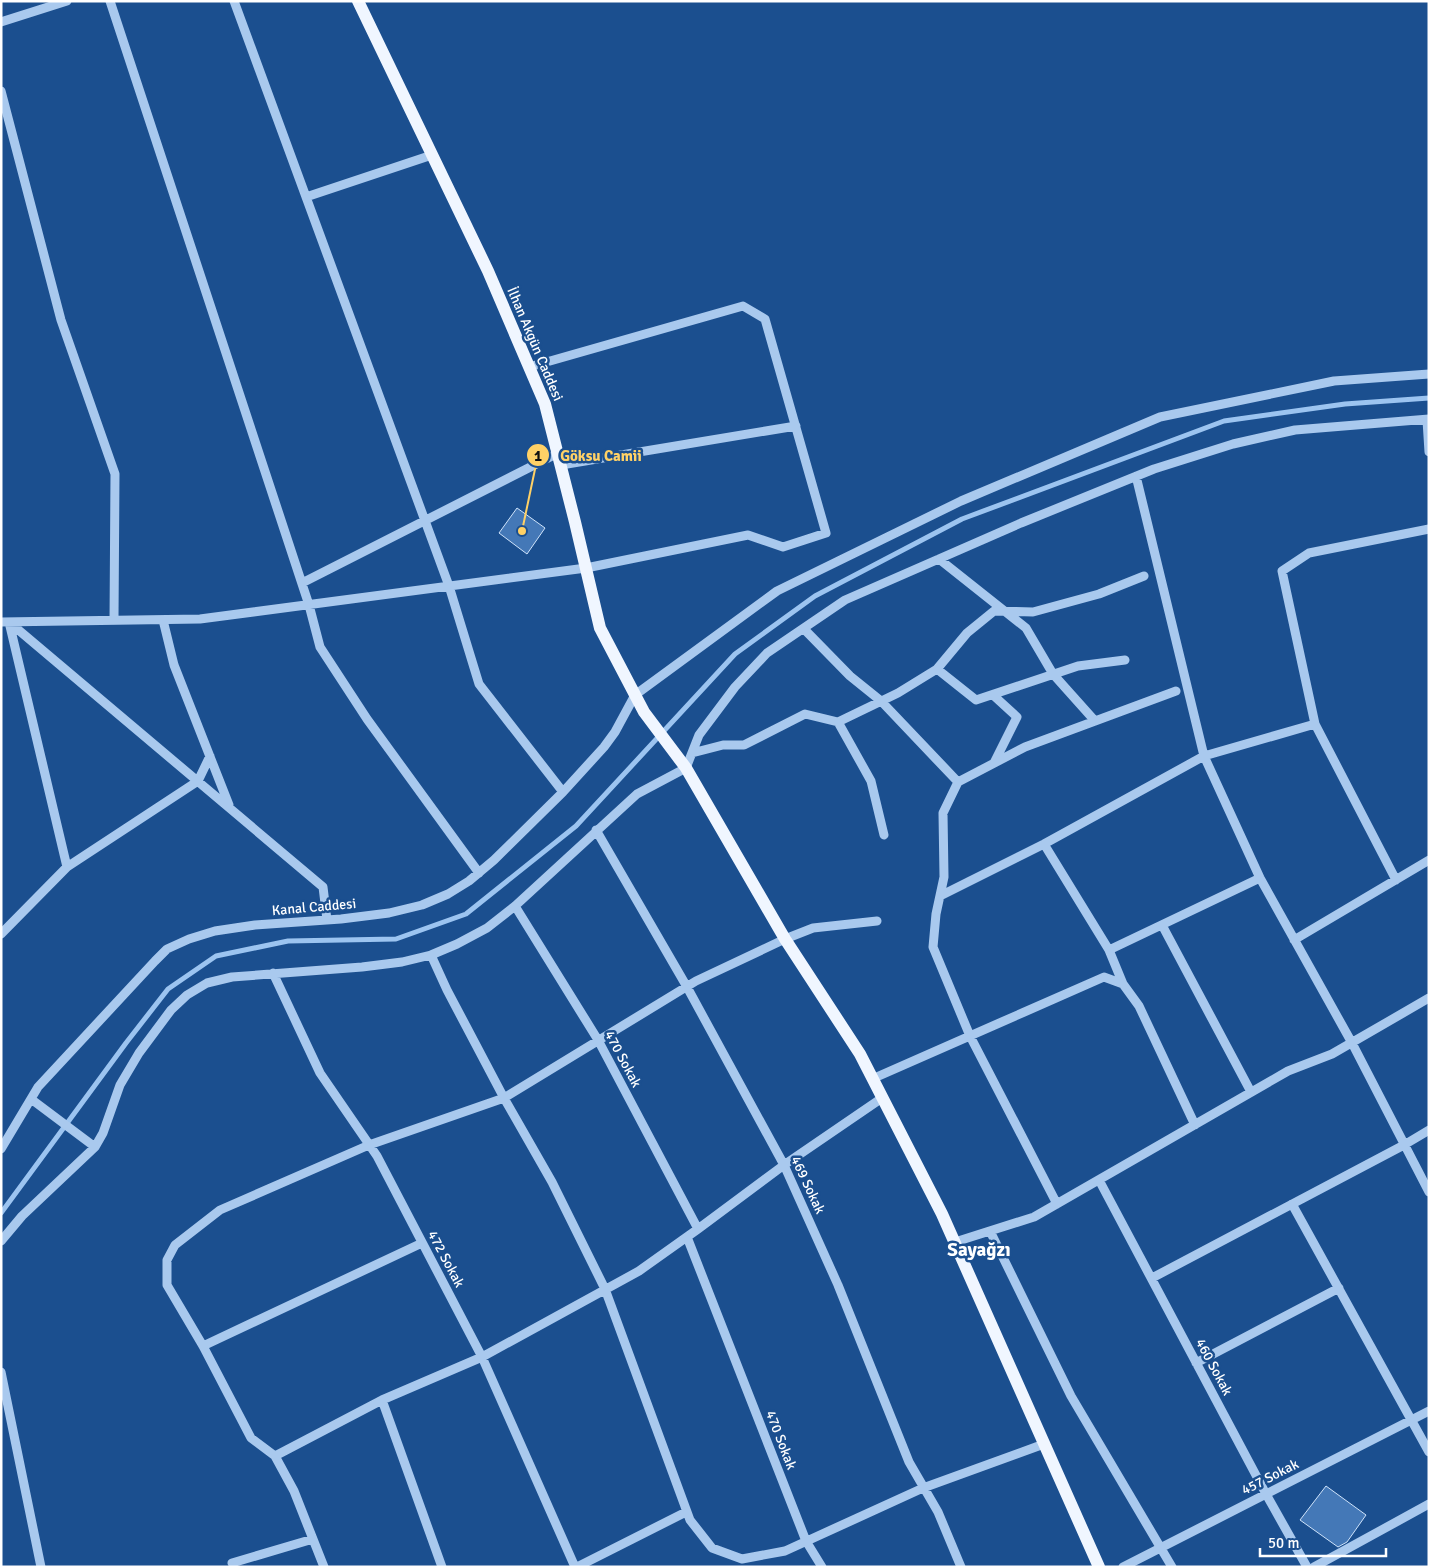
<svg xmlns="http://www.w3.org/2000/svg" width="1430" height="1568" font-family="Signika,sans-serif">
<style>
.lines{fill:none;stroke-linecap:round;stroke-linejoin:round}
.stream{stroke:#9cc4f0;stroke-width:5}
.building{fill:#4478b7;stroke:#cfe3fa}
.minor{stroke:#a9c9ee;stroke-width:9}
.major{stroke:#f0f6ff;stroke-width:12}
.labels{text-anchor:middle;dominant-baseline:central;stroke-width:5;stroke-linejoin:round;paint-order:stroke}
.street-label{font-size:14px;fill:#fff;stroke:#1b4f8f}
.district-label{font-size:19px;font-weight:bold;fill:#fff;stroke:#1b4f8f}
.leader{fill:none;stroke:#ffd166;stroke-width:2}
.callout-dot{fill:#ffd166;stroke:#1b4f8f;stroke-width:2}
.mark-label{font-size:15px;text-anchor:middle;font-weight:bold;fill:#111}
.callout-label{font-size:15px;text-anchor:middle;font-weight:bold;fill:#ffd166;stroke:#1b4f8f;stroke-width:5;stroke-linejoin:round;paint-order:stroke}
</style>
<rect width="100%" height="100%" fill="#1b4f8f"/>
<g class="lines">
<path class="stream" d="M1,1213l125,-170 42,-54 48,-33 72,-15 108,-2 70,-25 110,-88 159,-172 80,-58 147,-77 262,-98 121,-17 84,-6"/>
</g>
<path class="building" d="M517,508l28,20 -18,26 -28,-21z
M1326,1486l40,29 -19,27 -9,5 -38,-27z"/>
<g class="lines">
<path class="minor" d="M110,1l199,604 11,42 47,72 112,154
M234,1l215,585 30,98 84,108
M1,22l66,-21
M1,91l60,229 54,154 -1,146
M306,197l126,-42
M1427,420l2,32
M561,465l235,-39
M1136,476l68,280 56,122 92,165 77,149
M939,559l87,69 27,46 42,47
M302,583l256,-130
M163,620l11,45 55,140
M1,622l199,-3 386,-51 162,-33 35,12 43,-14 -61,-214 -22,-13 -214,61
M9,622l314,265 4,33
M9,622l58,245
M804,629l46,47 31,25 77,81
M937,669l39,31 102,-34 47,-6
M993,695l24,22 -23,46
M838,722l33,59 13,54
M692,753l31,-8h21l61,-31 33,8 60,-29 39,-24 30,-36 27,-22 39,1 66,-18 45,-18
M596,830l91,157 97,178 54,120 71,177 29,50 23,55
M1044,844l65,106 14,34
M1396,880l-81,-156 -33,-153 27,-18 120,-24
M940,896l104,-52 160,-88 111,-32
M515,906l83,134 100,189
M1162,925l89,167
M1,934l66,-67 131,-86 12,-25
M1294,940l135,-80
M1109,950l151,-72
M431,955l16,35 57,108 48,84 53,107 85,231 22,28 30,11 43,-8 138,-63 121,-44
M273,973l47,100 57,83 105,201 93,210
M872,1079l232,-102 19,7 16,22 56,119
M31,1099l64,48
M1,1149l37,-62 117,-126 12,-12 22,-10 26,-8 40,-6 86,-6 48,-6 33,-8 26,-11 21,-13 25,-21 69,-68 41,-45 11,-15 20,-37 142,-104 184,-90 199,-84 174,-36 95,-7
M1099,1180l167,314 41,73
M1057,1204l-87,-168 -37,-89 3,-33 8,-37 -1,-64 15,-31 67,-35 151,-56
M1292,1204l137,248
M990,1231l81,165 101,171
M687,1237l119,304 16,26
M1,1241l21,-25 73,-69 8,-14 17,-48 19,-32 32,-43 16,-15 20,-12 25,-6 130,-10 40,-5 29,-7 26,-11 30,-16 28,-22 122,-112 49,-26 13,-33 36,-48 32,-34 78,-53 176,-77 133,-54 79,-25 62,-14 134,-11
M955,1242l79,-25 254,-146 44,-17 97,-56
M1152,1278l252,-133 25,-15
M203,1346l219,-103
M1196,1363l143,-75
M1,1372l40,195
M382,1400l60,167
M275,1456l107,-56 100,-43 157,-86 59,-42 86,-64 98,-67
M232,1563l81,-24
M324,1567l-30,-76 -19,-35 -24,-18 -48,-92 -36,-61v-25l8,-15 45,-35 149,-65 135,-47 192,-117 89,-42 28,-11 64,-7
M577,1567l109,-55
M1123,1567l306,-156
M1314,1567l115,-63"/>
<path class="major" d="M358,1l130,270 57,133 30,118 25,106 44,84 42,56 99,171 75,115 82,160 157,353"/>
</g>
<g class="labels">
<g class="street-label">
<text transform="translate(535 344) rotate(67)">İlhan Akgün Caddesi</text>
<text transform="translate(314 907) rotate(-5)">Kanal Caddesi</text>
<text transform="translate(623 1059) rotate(62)">470 Sokak</text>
<text transform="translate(808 1185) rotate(65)">469 Sokak</text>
<text transform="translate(446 1259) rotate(62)">472 Sokak</text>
<text transform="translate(1214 1367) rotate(62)">460 Sokak</text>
<text transform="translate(781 1440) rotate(69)">470 Sokak</text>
<text transform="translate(1270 1477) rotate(-27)">457 Sokak</text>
</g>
<g class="district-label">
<text x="979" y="1250">Sayağzı</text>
</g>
</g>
<path class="leader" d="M522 531L538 455"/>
<g class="callout-dot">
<circle cx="522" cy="531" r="5"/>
<circle cx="538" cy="455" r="12"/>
</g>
<g class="mark-label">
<text x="538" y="461">1</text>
</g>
<g class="callout-label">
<text x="601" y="461">Göksu Camii</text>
</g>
<rect width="1430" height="1568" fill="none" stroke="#ffffff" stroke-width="5"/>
<path d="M1260 1548v8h126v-8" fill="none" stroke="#ffffff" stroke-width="2.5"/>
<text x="1268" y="1548" font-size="15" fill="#ffffff" stroke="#1b4f8f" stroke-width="4" paint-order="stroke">50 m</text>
</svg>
